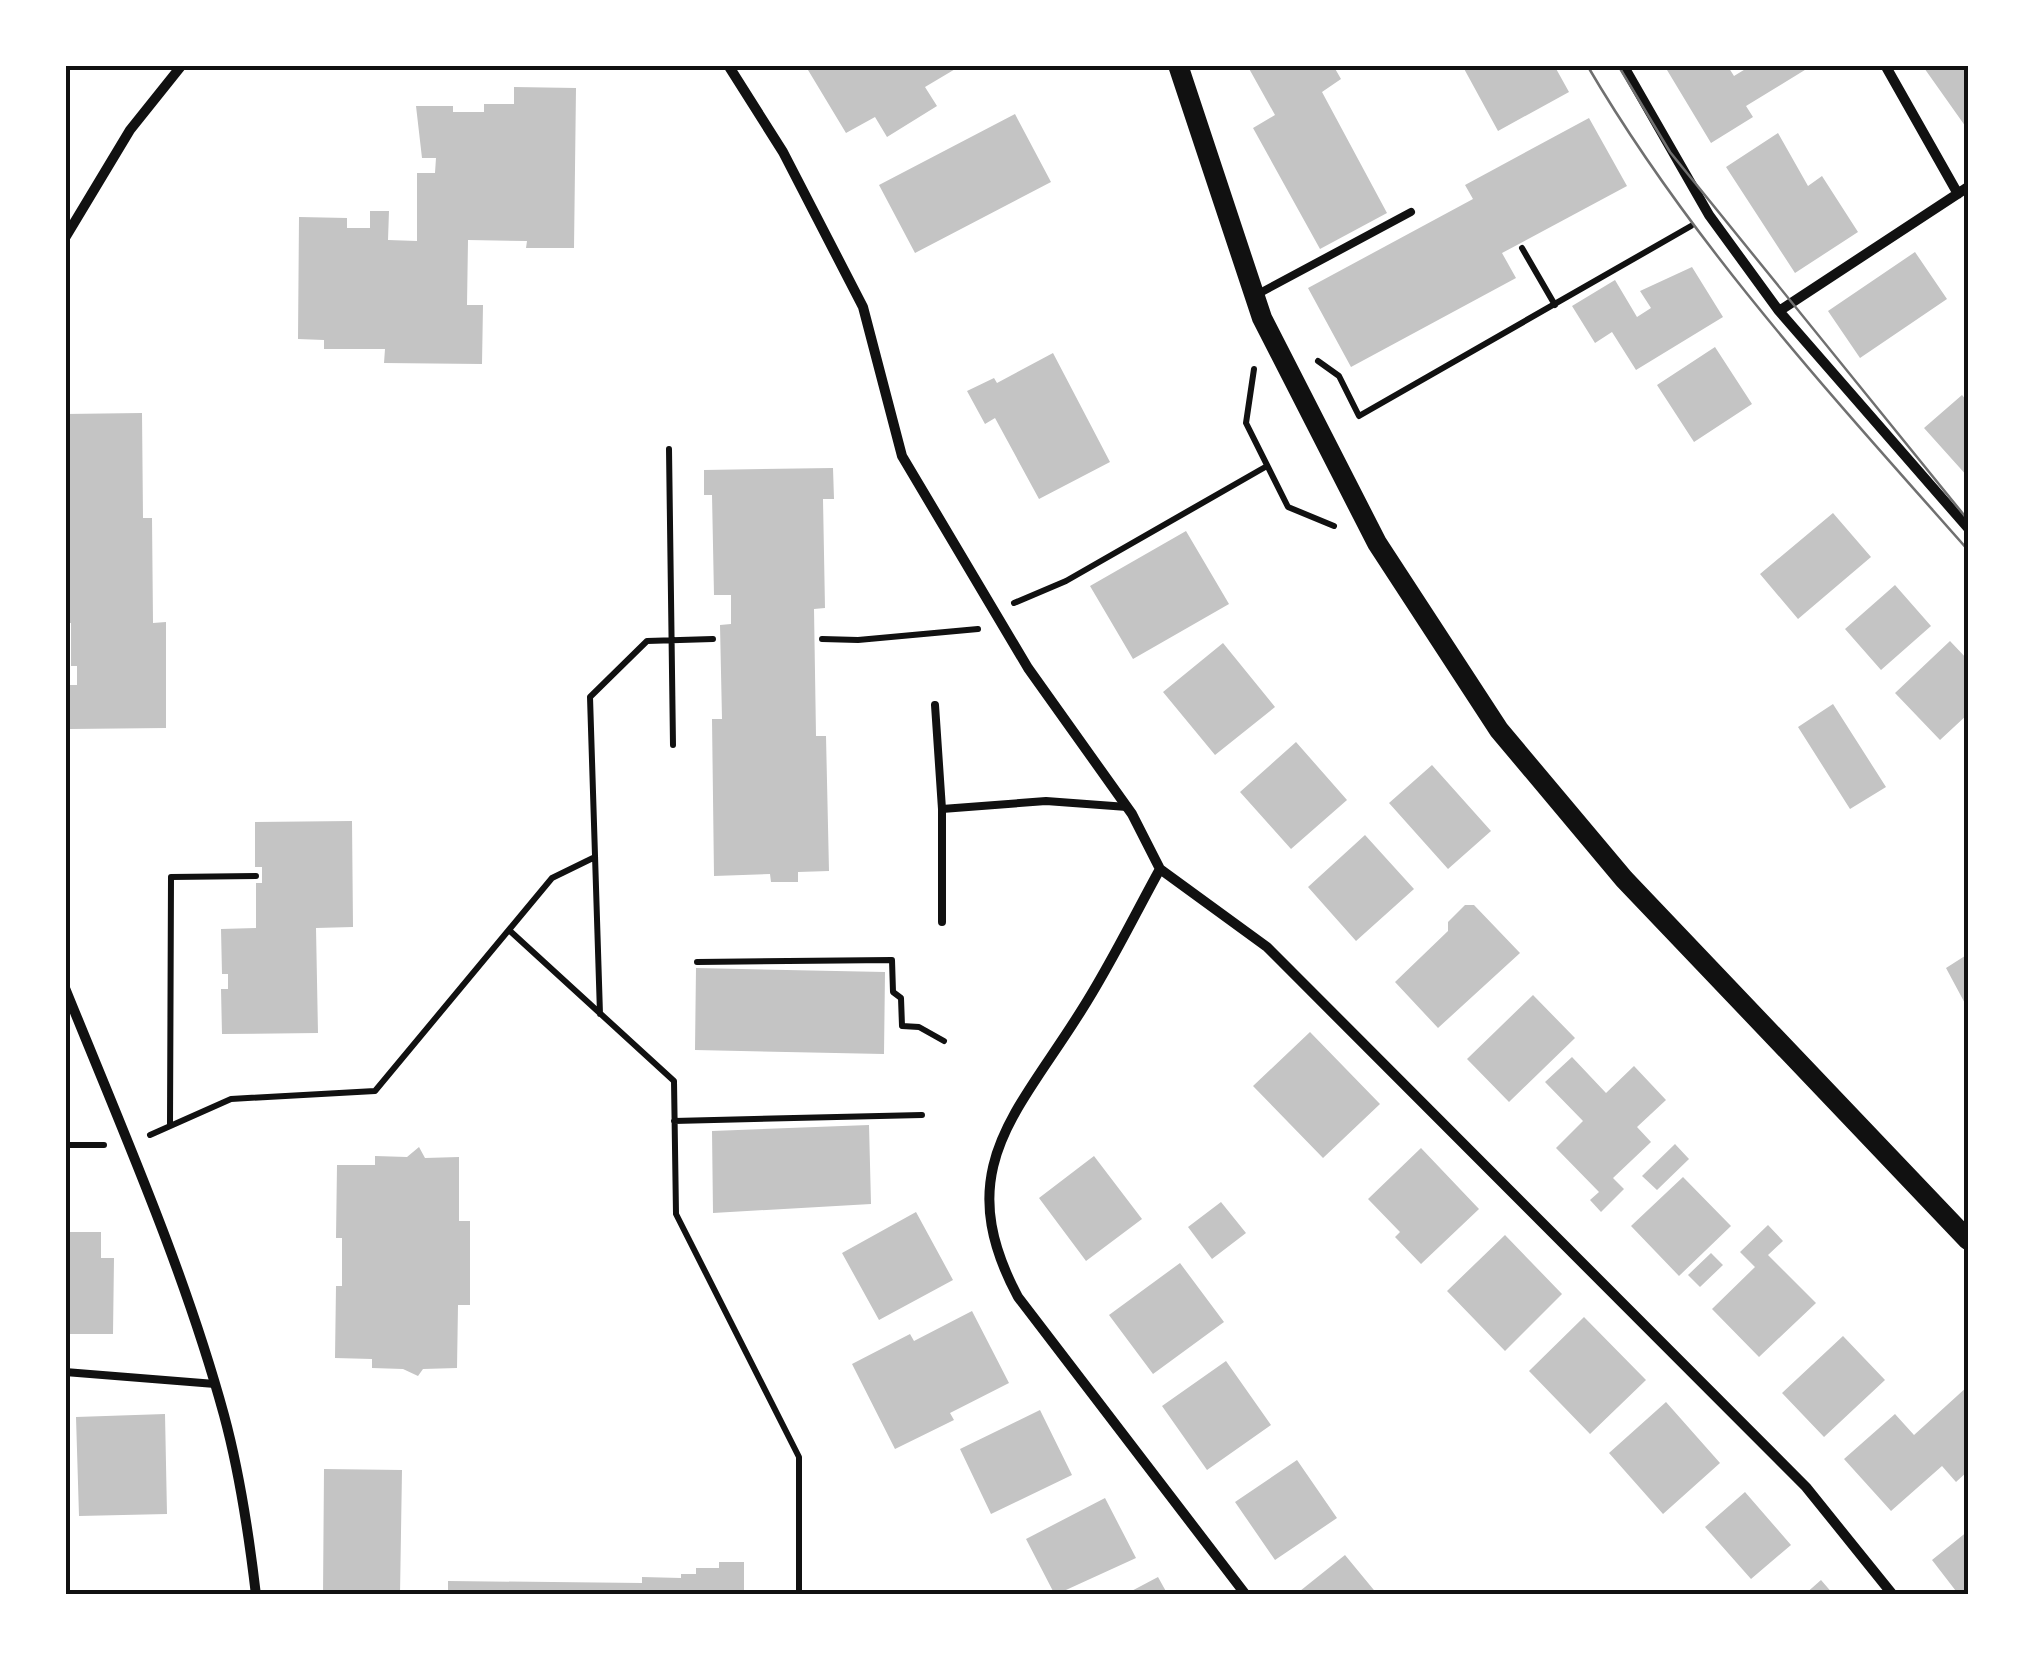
<svg xmlns="http://www.w3.org/2000/svg" width="2033" height="1660" font-family="'Times New Roman',serif">
<style>
.building{fill:#c4c4c4}
.lines{fill:none;stroke-linecap:round;stroke-linejoin:round}
.path{stroke:#111;stroke-width:6}
.service{stroke:#111;stroke-width:8}
.minor{stroke:#111;stroke-width:10}
.secondary{stroke:#111;stroke-width:20}
.tram{stroke:#707070;stroke-width:2.5}
.neatline{fill:none;stroke:#111;stroke-width:4}
</style>
<rect width="100%" height="100%" fill="#fff"/>
<path class="building" d="M805,65h157l-37,22 12,19 -50,31 -12,-20 -29,16z
M1247,65h86l8,14 -19,13 65,121 -67,36 -67,-121 22,-13z
M1462,65h92l15,27 -71,39z
M1664,65h63l7,11 18,-11h61l-67,41 7,11 -42,26z
M1922,65h46v65z
M514,87l62,1 -2,160h-48l1,-7 -59,-1 -1,65h16l-1,59 -98,-1 1,-14h-61v-9l-26,-1 1,-122 48,1v10h23v-17h19l-1,29 29,1v-68h18l1,-15h-14l-6,-52h37v6h31v-8h30z
M1015,114l36,68 -136,71 -36,-68z
M1589,118l38,68 -125,67 14,25 -165,89 -43,-79 165,-89 -8,-14z
M1778,133l30,53 14,-10 36,56 -63,41 -69,-106z
M1915,252l32,47 -87,59 -32,-47z
M1692,267l31,50 -87,53 -24,-38 -17,11 -23,-37 43,-26 22,37 14,-9 -11,-17z
M1715,347l37,57 -58,38 -37,-57z
M1053,353l57,109 -71,37 -44,-81 -10,6 -18,-33 27,-13 3,5z
M1962,395l6,7v75l-44,-49z
M142,413l1,105h9l1,105 13,-1v106l-96,1v-44h7v-19h-6v-43h-6v-209z
M833,468l1,31h-11l2,109 -11,1 2,127h10l3,135 -31,1v10h-27l-1,-8 -56,2 -2,-157h10l-2,-94 11,-1v-29h-17l-2,-100h-8v-25z
M1833,513l38,44 -73,62 -38,-45z
M1186,531l43,73 -96,55 -43,-73z
M1895,585l36,41 -50,44 -36,-41z
M1950,641l18,19v54l-28,26 -45,-47z
M1223,643l52,64 -60,48 -52,-63z
M1833,704l53,83 -36,22 -52,-82z
M1296,742l51,58 -56,49 -51,-57z
M1432,765l59,66 -43,38 -59,-66z
M352,821l1,106 -37,1 2,105 -96,1 -1,-45h7v-15h-6l-1,-45 35,-1v-45h6v-16h-7v-45z
M1365,835l49,54 -58,52 -48,-54z
M1465,905h9l46,48 -82,75 -43,-46 53,-51v-9z
M1968,954v55l-22,-41z
M696,968l189,4 -1,82 -189,-4z
M1533,995l42,43 -66,64 -42,-43z
M1310,1032l70,72 -57,54 -70,-72z
M1572,1057l34,36 28,-27 32,34 -29,27 14,15 -38,36 11,11 -23,23 -11,-12 9,-8 -43,-44 27,-27 -38,-39z
M869,1125l2,79 -158,9 -1,-82z
M1675,1144l14,15 -32,31 -15,-14z
M419,1147l6,11 34,-1v64h11v84h-12l-1,63 -34,1 -5,7 -15,-7 -31,-1v-9l-37,-1 1,-72h6v-48h-6l1,-73h38v-9l32,1z
M1421,1148l58,61 -58,55 -26,-27 5,-5 -32,-33z
M1094,1156l48,63 -56,42 -47,-63z
M1683,1177l48,49 -52,50 -48,-50z
M1221,1202l25,31 -34,26 -24,-32z
M916,1212l37,68 -74,40 -37,-67z
M1768,1225l15,16 -15,14 48,48 -57,54 -47,-48 43,-42 -15,-15z
M65,1232h36v26h13l-1,76h-48z
M1505,1235l57,59 -57,57 -58,-60z
M1711,1253l12,12 -23,22 -12,-12z
M1180,1263l44,59 -71,52 -44,-59z
M972,1311l37,72 -59,30 4,7 -59,29 -43,-85 58,-30 4,7z
M1584,1317l62,63 -56,54 -61,-63z
M1843,1336l42,44 -61,57 -42,-44z
M1226,1361l45,64 -64,45 -45,-64z
M1968,1386v85l-12,11 -14,-16 -51,45 -47,-52 51,-45 19,21z
M1666,1402l54,61 -57,51 -54,-61z
M1040,1410l32,65 -81,39 -31,-65z
M165,1414l2,100 -88,2 -3,-99z
M1297,1460l40,58 -62,42 -40,-58z
M324,1469l78,1 -2,125h-77z
M1745,1492l46,53 -40,34 -46,-52z
M1105,1498l31,60 -81,37 -29,-56z
M1968,1531v64h-9l-27,-35z
M1345,1555l33,40h-83z
M719,1562h25v33h-296v-14l194,2v-6l39,1v-4h15v-6h23z
M1158,1577l10,18h-44z
M1821,1580l13,15h-30z"/>
<g class="lines">
<path class="path" d="M1522,248l33,57
M1318,361l21,15 20,40 332,-190
M1254,369l-8,54 42,84 46,19
M669,449l4,296
M1014,603l52,-22 201,-115
M822,639l36,1 120,-11
M509,930l165,151 2,133 123,243v138
M697,962l195,-2 1,32 8,6 1,28 17,1 25,14
M600,1014l-10,-317 57,-56 66,-2
M674,1121l248,-6
M170,1126l1,-249 85,-1
M150,1135l81,-36 144,-8 177,-213 43,-21
M65,1145h39"/>
<path class="service" d="M1258,294l153,-82
M935,705l7,104 104,-8 81,6
M942,922v-113
M65,1372l150,12"/>
<path class="minor" d="M728,65l55,87 80,155 39,149 126,212 104,146 28,55 107,78 539,540 87,108
M1623,65l86,150 70,96 189,217
M1885,65l73,129
M65,238l65,-108 52,-65
M1779,311l189,-124
M1160,869c-26,47 -50,97 -79,142 -65,104 -131,159 -63,286l228,298
M65,988c57,141 119,281 159,427 16,59 25,120 32,180"/>
<path class="secondary" d="M1178,65l84,253 115,225 122,187 125,149 344,361"/>
<path class="tram" d="M1587,65c104,178 245,331 381,485
M1618,65l52,87 298,368"/>
</g>
<rect width="2033" height="1660" fill="none" stroke="#ffffff" stroke-width="135"/>
<rect x="68" y="68" width="1898" height="1524" class="neatline"/>
</svg>
